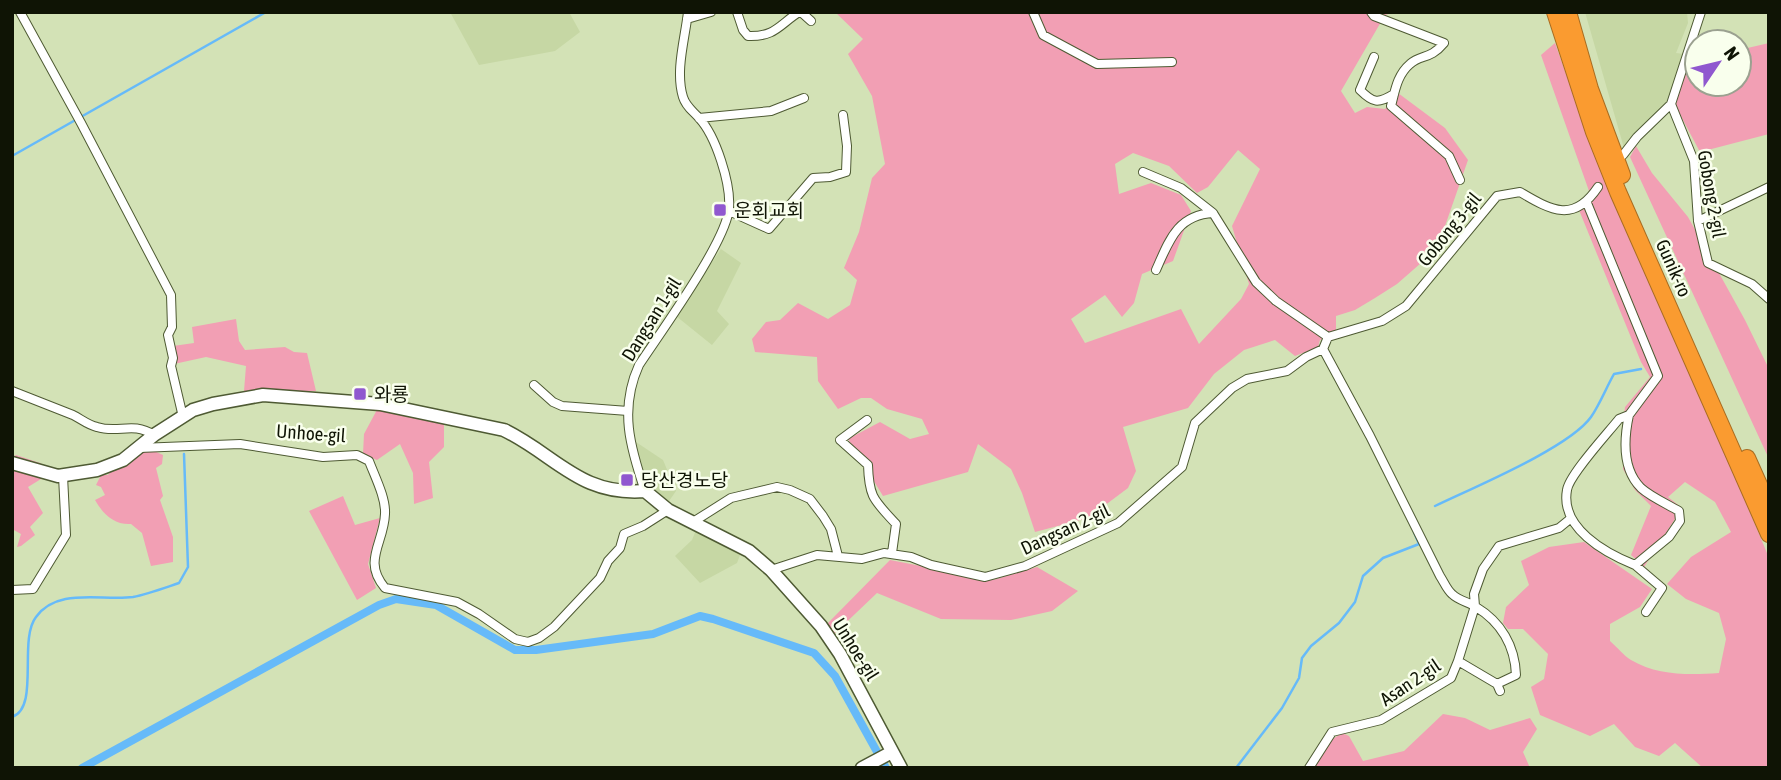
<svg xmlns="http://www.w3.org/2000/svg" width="1781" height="780" font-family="'Asap Condensed','Noto Sans KR',sans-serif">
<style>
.built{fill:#c6d7a4}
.green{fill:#f29fb4;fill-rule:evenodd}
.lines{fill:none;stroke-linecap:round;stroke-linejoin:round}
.stream{stroke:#66baf9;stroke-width:2.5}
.canal{stroke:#66baf9;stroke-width:8}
.street-casing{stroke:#4e5a33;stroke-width:10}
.secondary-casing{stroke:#4e5a33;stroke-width:15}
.highway-casing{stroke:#a86c21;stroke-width:18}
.street{stroke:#fff;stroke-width:8}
.secondary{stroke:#fff;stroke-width:12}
.highway{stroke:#fa9b30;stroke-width:16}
.poi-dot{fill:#9058cf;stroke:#f9ffed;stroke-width:2.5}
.labels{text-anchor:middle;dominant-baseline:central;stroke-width:5;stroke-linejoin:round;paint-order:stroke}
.street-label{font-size:19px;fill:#0f1405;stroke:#f9ffed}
.poi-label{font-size:19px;fill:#0f1405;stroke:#f9ffed;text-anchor:start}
</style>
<rect width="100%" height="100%" fill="#d3e2b6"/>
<path class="built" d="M450,12h119l11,20 -25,19 -76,14z
M1585,12h102l1,11 -12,30 8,1 -17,48 -43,46z
M721,249l20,14 -24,48 12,13 -17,21 -36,-29z
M636,442l27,18 13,31 -9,13 -16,-16 -11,-22z
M696,530l44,25 -3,8 -37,20 -25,-27 17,-16z"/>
<path class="green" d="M835,12h560l-10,3 -44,76 14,22 12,-6 18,2 13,-16 47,35 23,32 -31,89 -40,35 -22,14 -20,12 -19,6v15l-16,9 -2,7 -23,9 -20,-16 -31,10 -30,24 -26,34 -65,19 13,44 -8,17 -40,30 -53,14 -13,-39 -11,-24 -33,-25 -10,28 -85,24 -35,-57 32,-17 30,17 19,-5 -7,-15 -35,-10 -16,-11h-10l-23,11 -20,-28 -1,-24 -62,-5 -3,-13 14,-17 14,-2 18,-17 30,16 22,-14 7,-25 -13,-12 15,-36 13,-54 13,-14 -13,-68 -24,-42 15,-15zM1238,150l22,19 -28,57 17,58 -8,15 -42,45 -18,-35 -96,34 -14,-24 34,-24 17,22 12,-14 8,-29 31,-13 18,-50 -10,-16 -30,-12 -32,11 -4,-30 18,-11 36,13 28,27 11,-6z
M1555,43l43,120 27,66 116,261 28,68v210h-66l-28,-25 -16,13 -24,-9 -21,-23 -24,12 -50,-21 -9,-28 13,-8 4,-25 -25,-25h-15l-5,-6 3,-16 23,-22 -8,-24 28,-14 35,-5 68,47 -12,18 -30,17v17c7,6 14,15 21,19 27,16 59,15 88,13l7,-34 -7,-26 -33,-14 -19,-15 24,-27 40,-25 -16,-30 -30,-20 -17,15 14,11 -38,59 -13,-12 20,-49 -16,-16 -12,-21v-46l2,-16 25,-30 -9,-15 -62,-152 10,-19 -48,-136z
M1769,43v91l-69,18 -25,-47 15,-50 7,1v28h42v-34z
M1636,146l16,27 36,44 57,103 24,49v90l-139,-302z
M236,319l3,22 6,9 40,-3 9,5 13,1 9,38h-72l2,-25 -40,-9 -32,7 -1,-18 21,-3 -2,-16z
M379,406l65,14v27l-15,15 4,36 -19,6 -1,-31 -13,-29 -23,16 -14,-6 1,-20z
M154,451l9,4 -1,9 -6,4 7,28 -3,4 13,37v25l-22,4 -9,-33 -11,-9c-17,1 -28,-10 -36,-24l10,-5 -4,-8 -5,-2 5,-10h7l7,-9 7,2 7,-8 14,-8z
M16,455l24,8 8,6 -7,10 -13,8 15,26 -13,14 5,8 -14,11 -4,1 4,-13 -9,-5v-71z
M343,496l12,29 25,-7 -12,46 8,24 -19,12 -48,-89z
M890,560l103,20 44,-13 41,24 -26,20 -41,9 -70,-1 -64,-26 -43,41 -7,-10z
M1443,714l22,4 25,12 40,-12 7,11 -14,23 7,16h-217l15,-26 14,-9 7,3 14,25 41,-10z"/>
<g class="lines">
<path class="stream" d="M12,156l254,-144
M1435,506c37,-18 134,-58 156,-89 9,-13 15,-29 23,-43l27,-5
M12,717c28,-9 6,-77 24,-100 21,-30 65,-16 97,-20 15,-3 31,-9 46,-14l9,-16 -4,-113
M1236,768l46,-60 17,-30 3,-20 9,-12 28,-23 16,-21 8,-26 20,-18 36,-14 -5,-12"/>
<path class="canal" d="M82,768l297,-163 17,-6 40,6 79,45h21l117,-16 47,-18 13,3 101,34 21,23 51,92"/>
<g class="street-casing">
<path id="street" d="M20,12l61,111 90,172 1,32 -4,8 5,23 -2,8 12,51
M737,12l6,18 5,6c27,1 31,-11 51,-24
M801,12l10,9
M1033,12l10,23 54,29 75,-2
M1371,12l3,4 70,27c-14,17 -23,11 -34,21 -13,11 -15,27 -19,42l58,50 11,24
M687,19l24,-7
M1374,57l-14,33c13,13 18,14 34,4
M1671,104l23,57 4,60 10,42 44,21 17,15
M699,118l72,-7 33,-13
M1623,155l14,-18 34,-33 30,-92
M1143,172l38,16 32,25
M1587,203l71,173 -29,39 -10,4c-11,14 -50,56 -52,71 -7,38 38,63 68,75l34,-28 11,-16 -1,-10c-12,-7 -28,-14 -38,-23 -19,-19 -17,-50 -12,-73
M729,211l40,18 44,-51 17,-1 16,-5 1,-26 -4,-31
M1698,221l71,-34
M1156,270c13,-29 21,-55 57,-57l43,69 20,19 52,36
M1328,337l54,-16 24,-15 91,-110 23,-4c32,19 54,31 78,-5
M1323,349l47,87 70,140c4,6 7,14 12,18 7,7 17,8 24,13 25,15 39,39 40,68l-19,9
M534,385l19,17 9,4 66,5
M12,391c20,8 41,16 61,24 8,4 15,10 24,12 22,7 35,-6 57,8
M867,420l-27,20 28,25c1,33 6,35 28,59l-4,29
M139,448l101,-4 83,13 34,-2 12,6c6,16 17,37 16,53 -1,29 -23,47 0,74l72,14 22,12 36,25 13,3 11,-4 15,-11 46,-49 8,-17 12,-13 4,-14 19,-8 25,-16
M645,491c-15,-44 -26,-82 -6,-126 21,-32 88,-124 90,-157 2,-24 -13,-72 -30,-90 -6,-7 -13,-11 -16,-21 -8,-26 2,-58 5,-85
M693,522l38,-24 46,-11 13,3 20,9 13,17 8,13 7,27
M1635,565l27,23 -16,24
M771,570l46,-15 45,4 22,-6 27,4 20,8 54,12 40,-11 93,-43 64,-56 13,-44 37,-35 15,-9 40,-8 19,-14 17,-8 5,-12
M12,590l21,-1 33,-54 -3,-59
M1500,691l-3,-7 -39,-23 17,-55 -1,-12 9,-25 16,-23 60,-18 11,-9
M1309,768l23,-36 49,-12 70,-42 7,-17"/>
</g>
<g class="secondary-casing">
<path id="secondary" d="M12,463l46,13 39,-6 26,-10 31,-25 39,-25 20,-6 50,-9 117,9 124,26c53,26 76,66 141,61l23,19 81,41 22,19 50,56 19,28 61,114
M862,768l30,-16"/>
</g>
<g class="highway-casing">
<path id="highway" d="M1555,12l39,120 24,60 151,342
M1568,12l22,77 32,86
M1747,458l22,49"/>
</g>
<use href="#street" class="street"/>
<use href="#secondary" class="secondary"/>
<use href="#highway" class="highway"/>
</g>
<g class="poi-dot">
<rect x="713" y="203" width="14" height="14" rx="3.5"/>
<rect x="353" y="387" width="14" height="14" rx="3.5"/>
<rect x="620" y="473" width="14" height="14" rx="3.5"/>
</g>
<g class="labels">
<g class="street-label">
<text transform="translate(1712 194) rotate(80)">Gobong 2-gil</text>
<text transform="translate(1449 229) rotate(-51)">Gobong 3-gil</text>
<text transform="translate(1674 268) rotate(66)">Gunik-ro</text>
<text transform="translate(651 319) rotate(-58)">Dangsan 1-gil</text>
<text transform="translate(311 433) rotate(4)">Unhoe-gil</text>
<text transform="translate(1065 529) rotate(-25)">Dangsan 2-gil</text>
<text transform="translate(856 649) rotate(58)">Unhoe-gil</text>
<text transform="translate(1410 682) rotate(-34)">Asan 2-gil</text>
</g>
<g class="poi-label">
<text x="734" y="210">운회교회</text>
<text x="374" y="394">와룡</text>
<text x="641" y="480">당산경노당</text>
</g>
</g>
<rect width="1781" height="780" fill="none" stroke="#0f1405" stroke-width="28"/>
<g transform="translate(1718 63) rotate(55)"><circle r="33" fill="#f9ffed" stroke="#9ba190" stroke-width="2"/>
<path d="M0-5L12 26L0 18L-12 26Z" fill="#9058cf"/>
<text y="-10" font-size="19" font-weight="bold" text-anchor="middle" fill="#0f1405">N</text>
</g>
</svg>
